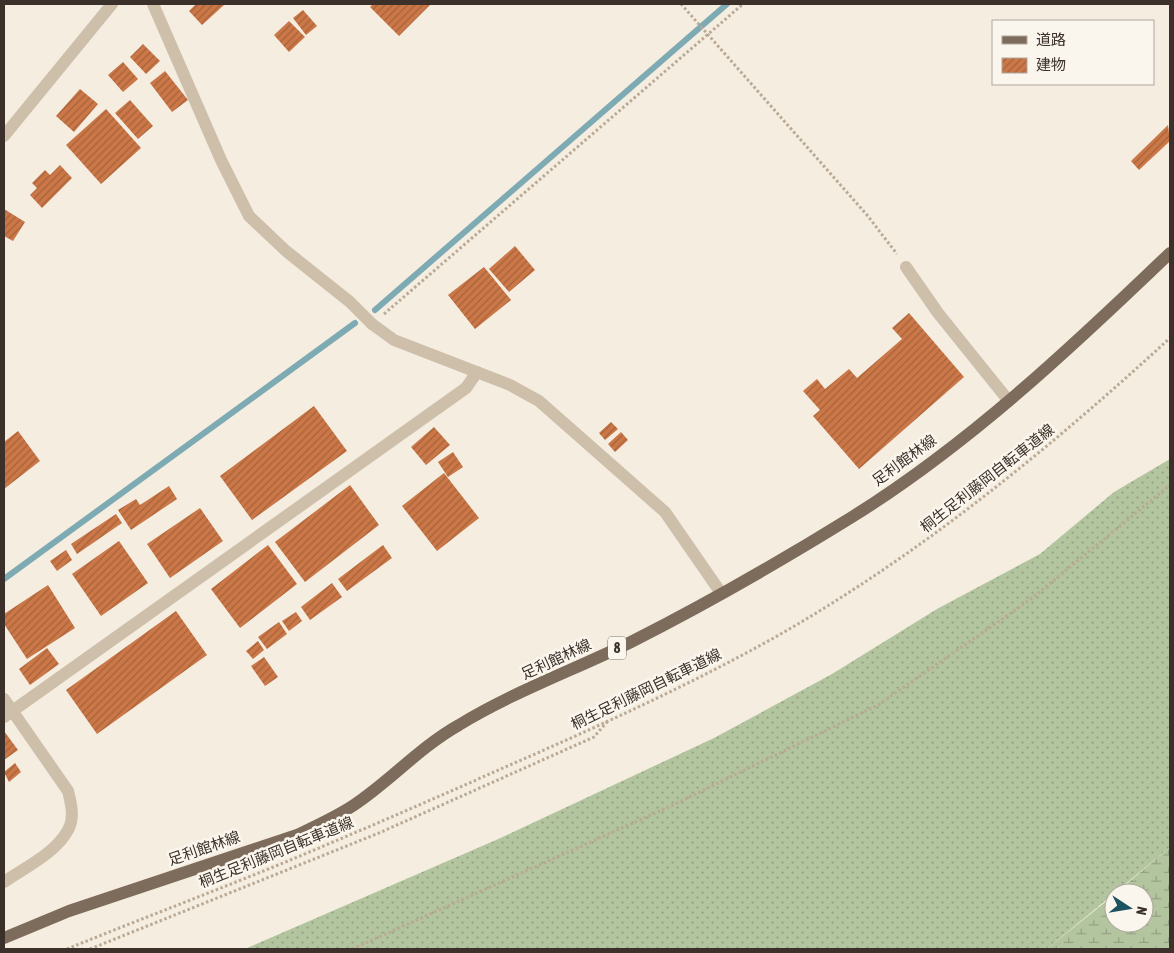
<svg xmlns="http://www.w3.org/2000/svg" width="1174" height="953" font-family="'Asap Condensed','Noto Sans JP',sans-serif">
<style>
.grass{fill:url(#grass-dots)}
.wetland{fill:url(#wetland-marsh)}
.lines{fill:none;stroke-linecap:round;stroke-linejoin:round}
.stream{stroke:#7daab3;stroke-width:6}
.building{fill:url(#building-hatch)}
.path{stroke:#baa994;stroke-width:3;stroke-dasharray:2.5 2.5;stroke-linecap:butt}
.service{stroke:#cebfaa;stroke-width:12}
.minor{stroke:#cebfaa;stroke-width:12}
.tertiary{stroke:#cebfaa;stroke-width:12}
.primary{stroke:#7d6b5b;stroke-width:12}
.labels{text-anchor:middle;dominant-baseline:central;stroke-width:5;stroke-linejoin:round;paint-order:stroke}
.shield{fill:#fbf6ed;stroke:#756c64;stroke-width:1}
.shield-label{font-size:14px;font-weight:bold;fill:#3b312a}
.street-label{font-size:15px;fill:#3b312a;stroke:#fbf6ed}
</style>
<defs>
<pattern id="grass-dots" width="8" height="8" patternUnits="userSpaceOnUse" patternTransform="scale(1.25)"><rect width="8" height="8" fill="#b3c59e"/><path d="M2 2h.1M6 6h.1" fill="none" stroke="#93a181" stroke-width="1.8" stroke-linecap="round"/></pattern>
<pattern id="wetland-marsh" width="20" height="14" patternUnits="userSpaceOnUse" patternTransform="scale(1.25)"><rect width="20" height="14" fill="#b3c59e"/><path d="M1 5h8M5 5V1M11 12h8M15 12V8" fill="none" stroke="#93a181"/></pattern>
<pattern id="building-hatch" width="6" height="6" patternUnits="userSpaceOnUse" patternTransform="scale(1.25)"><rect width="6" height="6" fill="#cb7747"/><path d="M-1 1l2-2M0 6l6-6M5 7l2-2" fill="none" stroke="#a6623b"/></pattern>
</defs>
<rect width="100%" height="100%" fill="#f4ede0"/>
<path class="grass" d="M1170,459v388l-123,102h-802l251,-109 218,-102 118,-64 105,-65 103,-55 74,-62z"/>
<path class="wetland" d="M1170,847v102h-123l67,-54v28h30v-30h-28z"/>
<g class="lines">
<path class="stream" d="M375,310l352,-306
M4,579l351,-256"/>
</g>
<path class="building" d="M196,4h26l2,1 -22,20 -13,-14z
M373,4h58l-32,32 -29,-29z
M303,10l14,16 -11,9 -13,-17z
M289,21l16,16 -16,15 -15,-17z
M143,44l17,17 -14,13 -16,-17z
M123,62l15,17 -15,13 -15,-17z
M165,71l23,29 -16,12 -22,-29z
M80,89l18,15 -24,28 -18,-16z
M130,100l23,26 -15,13 -23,-26z
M106,109l35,39 -40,36 -35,-39z
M1168,125l2,16 -31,29 -8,-9z
M60,165l12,13 -30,30 -12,-13 7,-7 -5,-5 13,-13 5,5z
M4,209l21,13 -12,19 -9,-5z
M515,246l20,24 -26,22 -20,-23z
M484,267l27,33 -36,29 -27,-34z
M909,313l55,64 -105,92 -46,-53 7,-6 -17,-19 14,-12 8,10 24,-20 8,9 45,-39 -10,-11z
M314,406l33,45 -95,69 -32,-44z
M611,422l7,7 -13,11 -6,-7z
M434,427l16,18 -24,20 -15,-18z
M18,431l22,30 -36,28v-47z
M621,432l7,8 -13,12 -7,-8z
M453,452l10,15 -15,10 -10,-15z
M444,473l35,45 -42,33 -35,-45z
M350,485l29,40 -74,57 -30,-40z
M169,486l8,13 -46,31 -13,-20 18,-11 4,6z
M200,508l23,33 -53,37 -23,-34z
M116,514l6,9 -45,31 -6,-10z
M119,541l29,42 -47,33 -29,-42z
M268,545l29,39 -57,44 -29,-39z
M383,545l9,13 -45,33 -9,-12z
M66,550l6,10 -15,11 -7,-10z
M332,583l10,14 -32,23 -9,-13z
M48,585l27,43 -48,31 -23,-35v-10z
M176,611l31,44 -110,79 -31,-44z
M296,612l6,9 -13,10 -7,-10z
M279,622l8,12 -20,15 -9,-12z
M258,641l6,9 -11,9 -7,-8z
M47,648l12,16 -29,21 -11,-16z
M264,657l14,20 -13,9 -14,-20z
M4,731l14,19 -14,10z
M15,763l6,9 -12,10 -5,-10z"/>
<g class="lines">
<path class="path" d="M681,4l186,211 30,39
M384,314l359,-310
M67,949c88,-36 178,-69 266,-107 57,-24 114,-49 170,-74 94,-41 187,-83 276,-133 143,-82 270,-186 391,-297
M90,949l289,-116 215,-96 13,-15
M352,949l321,-144 205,-100 153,-106 139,-114"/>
<path class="service" d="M153,4l68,156 28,56 37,35 64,51 22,22
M4,699l64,92c3,12 7,27 0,39 -12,23 -44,38 -64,52
M4,717l462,-329 11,-16"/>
<path class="minor" d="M906,267l32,46 70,87
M372,324l22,16 116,45 29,16 126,111 56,81"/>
<path class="tertiary" d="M4,136l108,-132"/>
<path class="primary" d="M4,938l65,-27 228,-76c19,-9 39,-18 57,-30 36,-24 66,-58 105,-80 54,-33 115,-55 172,-83 75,-38 150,-81 221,-125 117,-73 219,-169 318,-264"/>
</g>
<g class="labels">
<rect class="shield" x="608" y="636.5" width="18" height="23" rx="4"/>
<g class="shield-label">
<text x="617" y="648">8</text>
</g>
<g class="street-label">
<text transform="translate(904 460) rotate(-36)">足利館林線</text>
<text transform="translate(987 478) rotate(-38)">桐生足利藤岡自転車道線</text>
<text transform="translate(556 659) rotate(-25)">足利館林線</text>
<text transform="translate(646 689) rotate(-26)">桐生足利藤岡自転車道線</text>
<text transform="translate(204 848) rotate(-19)">足利館林線</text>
<text transform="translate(276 852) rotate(-22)">桐生足利藤岡自転車道線</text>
</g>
</g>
<rect width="1174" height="953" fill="none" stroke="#3b312a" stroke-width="10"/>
<rect x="992" y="20" width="162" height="65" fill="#fbf6ed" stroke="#aea79f"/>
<rect x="1002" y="36" width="25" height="8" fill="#7d6b5b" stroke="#aea79f"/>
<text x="1036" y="45" font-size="15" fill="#3b312a">道路</text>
<rect x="1002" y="58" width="25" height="15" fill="url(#building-hatch)" stroke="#aea79f"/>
<text x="1036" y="70" font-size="15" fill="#3b312a">建物</text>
<g transform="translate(1129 908) rotate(102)"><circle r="24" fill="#fbf6ed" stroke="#aea79f"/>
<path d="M0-4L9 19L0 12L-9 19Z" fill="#1d525f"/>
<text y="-8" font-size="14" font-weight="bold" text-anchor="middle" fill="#3b312a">N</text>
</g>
</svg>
